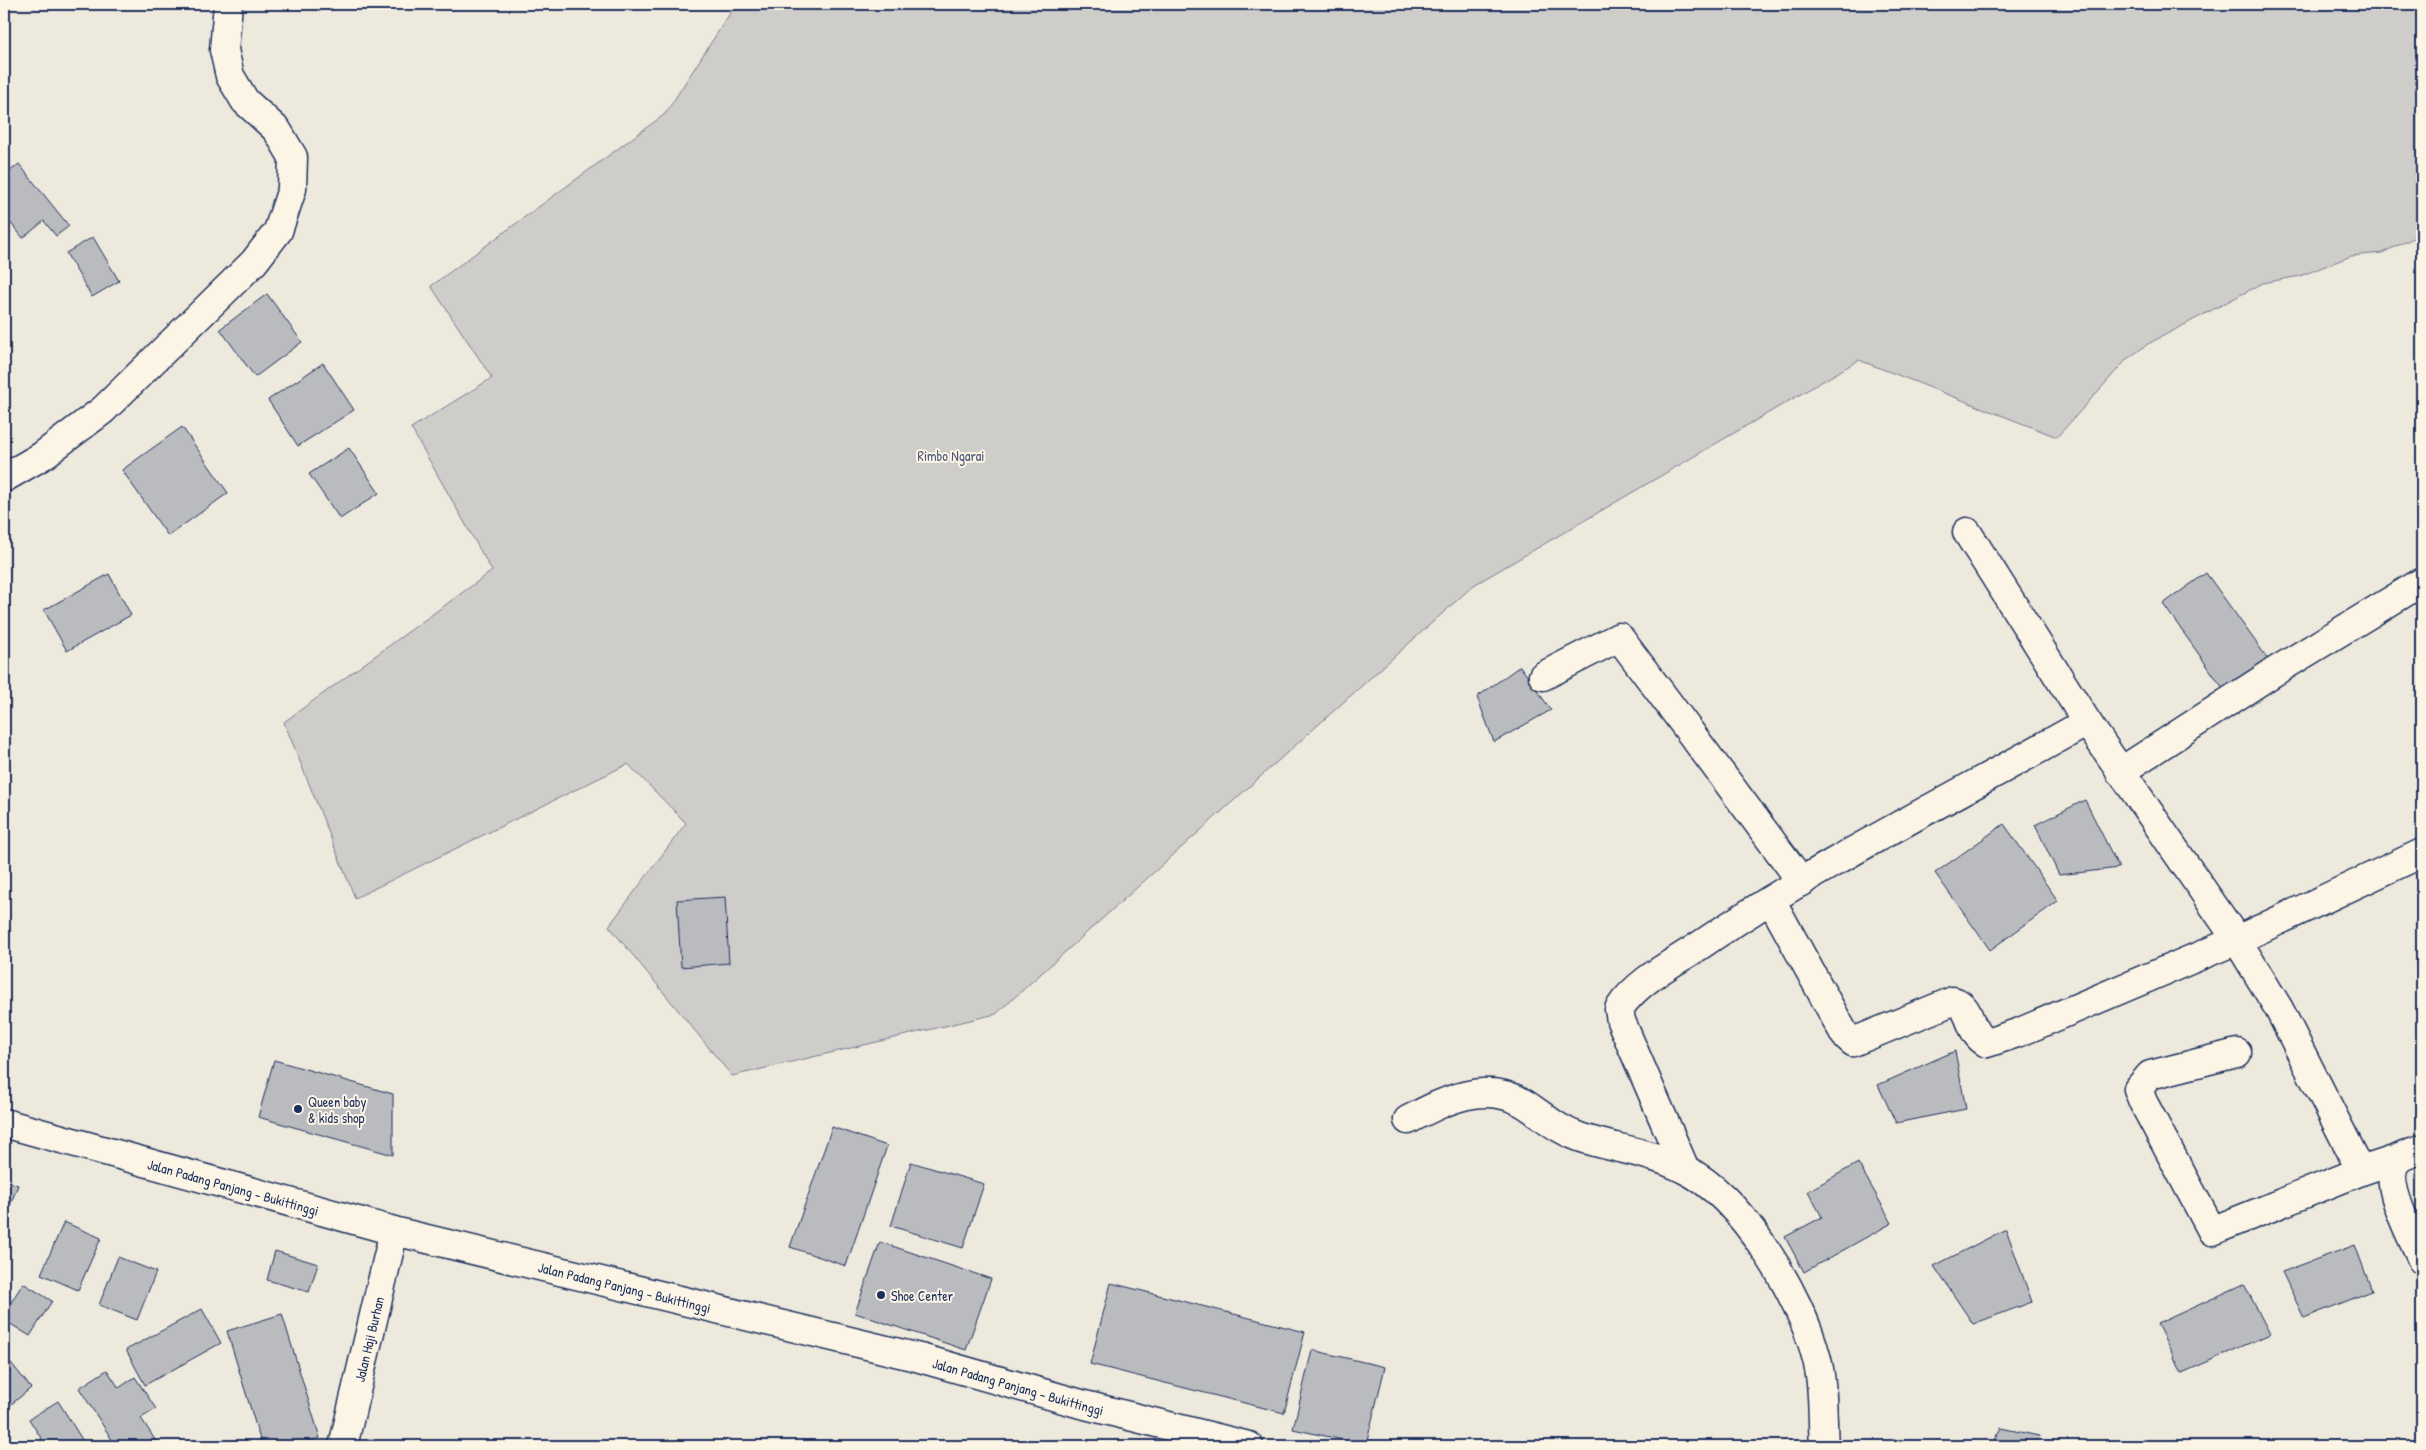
<svg xmlns="http://www.w3.org/2000/svg" width="2426" height="1450" font-family="'Patrick Hand',sans-serif">
<style>
.green{fill:#cfcdca;stroke:#757e94}
.building{fill:#babbbe;stroke:#1b2f5e}
.lines{fill:none;stroke-linecap:round;stroke-linejoin:round}
.minor-casing{stroke:#1b2f5e;stroke-width:31}
.highway-casing{stroke:#1b2f5e;stroke-width:31}
.minor{stroke:#fcf5e5;stroke-width:28}
.highway{stroke:#fcf5e5;stroke-width:28}
.poi-dot{fill:#1b2f5e;stroke:#fcf5e5;stroke-width:2}
.labels{text-anchor:middle;dominant-baseline:central;stroke-width:4;stroke-linejoin:round;paint-order:stroke}
.park-label{font-size:14px;fill:#485679;stroke:#fcf5e5}
.poi-label{font-size:14px;fill:#1b2f5e;stroke:#fcf5e5;text-anchor:start}
.street-label{font-size:14px;fill:#1b2f5e;stroke:#fcf5e5}
</style>
<rect width="100%" height="100%" fill="#eee9dd"/>
<filter id="ink" filterUnits="userSpaceOnUse"><feTurbulence type="fractalNoise" baseFrequency=".02" numOctaves="2"/><feDisplacementMap in="SourceGraphic" scale="10" xChannelSelector="R" yChannelSelector="G"/><feConvolveMatrix kernelMatrix="1 2 1 2 8 2 1 2 1" color-interpolation-filters="sRGB"/></filter>
<g filter="url(#ink)">
<path class="green" d="M736,4h1686v230l-40,19 -31,3 -51,20 -37,7 -115,61 -21,15 -70,78 -198,-77 -385,225 -478,429 -264,62 -123,-150 77,-103 -58,-59 -273,134 -71,-176 208,-151 -81,-143 81,-50 -61,-92 234,-172z"/>
<path class="building" d="M19,164l50,62 -13,10 -12,-15 -21,17 -19,-23v-39z
M93,237l26,44 -27,16 -26,-44z
M267,294l35,48 -47,35 -35,-48z
M323,363l31,47 -56,36 -30,-46z
M182,427l46,66 -60,43 -46,-66z
M349,448l30,45 -39,26 -31,-45z
M2206,573l62,86 -43,32 -62,-87z
M109,574l22,41 -64,36 -23,-41z
M1520,666l31,44 -57,32 -17,-45z
M2085,800l34,68 -60,7 -24,-50z
M2004,824l54,77 -68,49 -55,-77z
M725,897l4,66 -48,4 -4,-67z
M1955,1051l11,58 -70,14 -18,-38z
M274,1060l119,34v61l-135,-38z
M832,1127l55,19 -41,120 -56,-19z
M911,1162l73,22 -21,64 -72,-22z
M1858,1163l34,60 -88,49 -19,-35 37,-20 -14,-26z
M4,1180l14,5 -14,36z
M64,1222l37,16 -23,52 -37,-16z
M2006,1229l26,73 -59,22 -39,-58z
M880,1242l111,37 -25,71 -111,-37z
M2355,1245l17,46 -68,27 -22,-46z
M275,1251l43,13 -9,28 -42,-12z
M118,1257l38,15 -19,48 -38,-15z
M23,1283l29,18 -22,35 -26,-16v-6z
M1111,1283l194,49 -21,81 -194,-49z
M2244,1284l26,50 -88,39 -25,-49z
M202,1309l19,34 -76,42 -19,-35z
M282,1314l38,124 -28,8h-30l-35,-115z
M1312,1350l73,17 -19,78 -73,-16z
M4,1354l27,34 -27,22z
M107,1370l12,18 16,-11 21,32 -15,9 18,28h-43l-37,-58z
M58,1401l28,45h-40l-17,-27z
M2001,1428l38,8 -2,10h-47z"/>
<g class="lines">
<g class="minor-casing">
<g id="minor">
<path d="M4,478l38,-22 61,-46 151,-148 24,-31 14,-42 1,-32 -16,-27 -32,-29 -15,-25 -6,-26 4,-46"/>
<path d="M1967,532l120,190"/>
<path d="M1543,676l76,-39 183,245"/>
<path d="M2120,772l154,-100 148,-90"/>
<path d="M1771,900l74,135 8,7 100,-41c21,6 13,31 34,42l33,-11 217,-92 185,-87"/>
<path d="M2237,1053l-87,22 -12,14 5,13 69,129 149,-60 39,-13"/>
<path d="M1408,1120c36,-19 78,-41 117,-16 19,12 31,25 54,33 35,12 72,15 105,32 58,28 116,126 132,187 8,27 6,62 8,90"/>
<path d="M2422,1149c-6,3 -16,5 -22,9 -23,18 13,80 22,102"/>
<path d="M1685,1169l-64,-148 -2,-12c18,-28 53,-45 80,-63 123,-84 258,-150 388,-224l150,218 42,69 82,162"/>
<path id="s1" d="M343,1446l51,-215"/>
</g>
</g>
<g class="highway-casing">
<g id="highway">
<path id="s2" d="M4,1123l390,108 526,127 161,46 168,42"/>
</g>
</g>
<use href="#minor" class="minor"/>
<use href="#highway" class="highway"/>
</g>
</g>
<g class="poi-dot">
<circle cx="298" cy="1109" r="5"/>
<circle cx="881" cy="1295" r="5"/>
</g>
<g class="labels">
<g class="park-label">
<text x="951" y="455">Rimbo Ngarai</text>
</g>
<g class="poi-label">
<text x="308" y="1101">Queen baby<tspan x="308" dy="16">&amp; kids shop</tspan></text>
<text x="891" y="1295">Shoe Center</text>
</g>
<g class="street-label">
<text stroke="none"><textPath href="#s2" startOffset="238">Jalan Padang Panjang - Bukittinggi</textPath></text>
<text stroke="none"><textPath href="#s2" startOffset="642">Jalan Padang Panjang - Bukittinggi</textPath></text>
<text stroke="none"><textPath href="#s1" startOffset="110">Jalan Haji Burhan</textPath></text>
<text stroke="none"><textPath href="#s2" startOffset="1048">Jalan Padang Panjang - Bukittinggi</textPath></text>
</g>
</g>
<rect width="2426" height="1450" fill="none" stroke="#fcf5e5" stroke-width="20"/>
<rect x="10" y="10" width="2406" height="1430" fill="none" stroke="#1b2f5e" stroke-width="2" filter="url(#ink)"/>
</svg>
